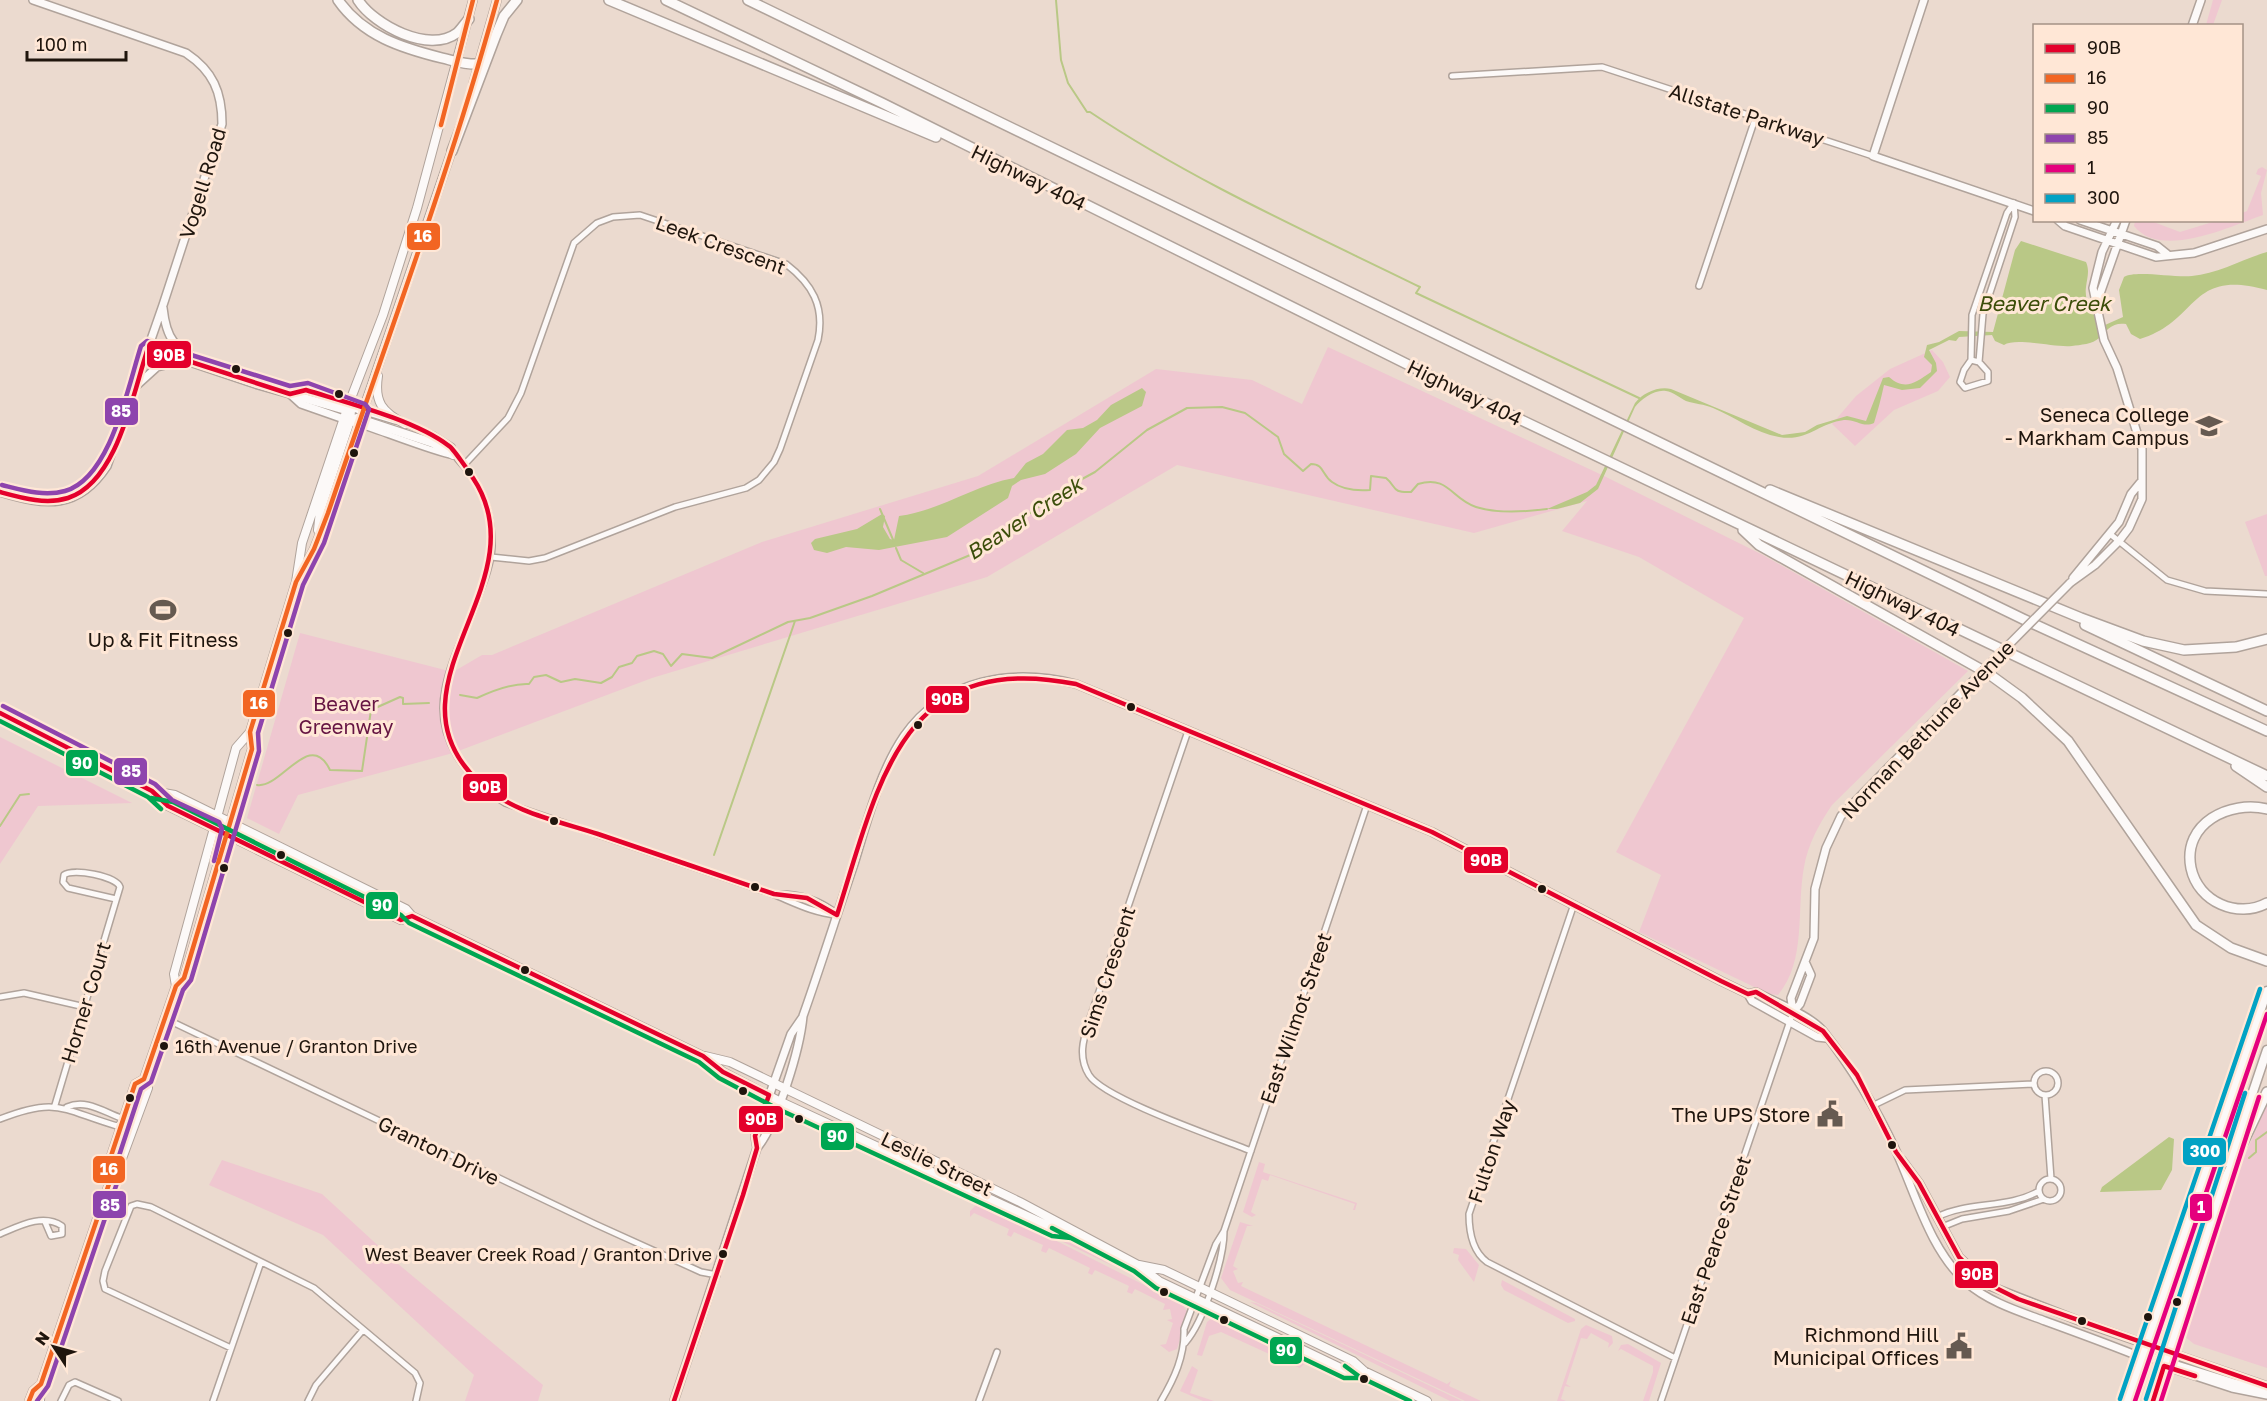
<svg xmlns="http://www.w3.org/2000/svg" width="2267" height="1401" font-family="'Golos Text',sans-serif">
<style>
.green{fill:#efc7d0}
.water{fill:#b9c886}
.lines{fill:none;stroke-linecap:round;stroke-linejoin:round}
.stream{stroke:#b9c886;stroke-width:2}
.minor-casing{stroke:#b0a39b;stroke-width:8}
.tertiary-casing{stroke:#b0a39b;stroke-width:10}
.secondary-casing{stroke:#b0a39b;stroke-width:10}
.primary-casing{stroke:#b0a39b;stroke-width:11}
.motorway-casing{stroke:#b0a39b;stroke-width:12}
.minor{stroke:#fcf9f8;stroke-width:5}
.tertiary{stroke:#fcf9f8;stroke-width:7}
.secondary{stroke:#fcf9f8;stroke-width:8}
.primary{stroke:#fcf9f8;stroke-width:8}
.motorway{stroke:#fcf9f8;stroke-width:9}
.tertiary-bridge-casing{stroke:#b0a39b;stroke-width:10;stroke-linecap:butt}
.tertiary-bridge{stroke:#fcf9f8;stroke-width:7}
.bus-1-casing{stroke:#ffe7d6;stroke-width:9}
.bus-2-casing{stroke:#ffe7d6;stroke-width:9}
.bus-3-casing{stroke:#ffe7d6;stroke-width:9}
.bus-4-casing{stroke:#ffe7d6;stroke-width:9}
.bus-5-casing{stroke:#ffe7d6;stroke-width:9}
.bus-6-casing{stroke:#ffe7d6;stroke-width:9}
.bus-1{stroke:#e4002b;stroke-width:4.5}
.bus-2{stroke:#f26522;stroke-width:4.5}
.bus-3{stroke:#00a651;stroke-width:4.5}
.bus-4{stroke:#8e44ad;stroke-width:4.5}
.bus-5{stroke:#e5007d;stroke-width:4.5}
.bus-6{stroke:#02a2c4;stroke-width:4.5}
.bus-dot{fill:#1f150d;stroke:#ffe7d6;stroke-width:2}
.labels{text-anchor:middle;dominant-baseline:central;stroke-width:6;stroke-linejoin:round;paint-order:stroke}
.bus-label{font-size:18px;fill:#1f150d;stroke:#ffe7d6;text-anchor:start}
.street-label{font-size:20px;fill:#1f150d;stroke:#ffe7d6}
.poi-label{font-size:20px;fill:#1f150d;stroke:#ffe7d6;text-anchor:end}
.park-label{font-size:20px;fill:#661543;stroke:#ffe7d6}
.water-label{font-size:21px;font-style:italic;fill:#3c4e0a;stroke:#ffe7d6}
.line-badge{stroke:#ffe7d6;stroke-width:2}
.badge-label{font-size:16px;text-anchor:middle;font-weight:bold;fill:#fff}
</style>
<rect width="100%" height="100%" fill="#ebdacf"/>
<path class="green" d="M2213,0h9l-9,25h-7z
M2262,167l5,3 -6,23 2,22c-32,11 -102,45 -129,11l1,-5h16l29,11 36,-11 26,-1v-7l5,-2 14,-35 -5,-2 2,-5z
M1328,347l274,128 159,79 207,117 -136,134c-13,19 -24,39 -28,62 -8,43 3,93 -26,128l-9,-1 -130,-62 22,-57 -45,-23 128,-234 -105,-61 -77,-26 25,-30 -113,32 -297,-68 -190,112 -335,101 -199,75 -155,42 -19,39 -32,-16 53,-185 153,39 29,-17h10l270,-113 216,-66 178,-107 96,11 50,24z
M1932,350l11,12 7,15 -12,14 -44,19 -39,36 -23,-22 24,-28 34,-27z
M2267,514v62h-2l-20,-54z
M0,737l132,66 -94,3 -38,58z
M2267,1104v264l-73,-24 -10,-8 45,-143z
M222,1160l100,34 75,69 146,122 -5,16h-73l9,-26 -151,-140 -114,-50z
M1259,1162l6,2 -2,8 94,31 -2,7h-2l2,-6 -85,-29 -2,6 -6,-2 -11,33 5,3 -4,2 -9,-5z
M985,1200l80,38 48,28 -116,-56z
M979,1202l203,102 6,9 -11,36 -8,3 -9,-7 6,-1 7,-21 -6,-3 5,-1 -2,-10 -7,1 2,-6 -30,-15 -3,5 -5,-2 2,-6 -34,-16 -3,5 -4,-2 2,-5 -41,-20 -3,5 -5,-2 2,-6 -29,-13 -3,5 -4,-2 2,-6 -35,-16 -4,4v-6z
M1240,1222l13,4h-6l-14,40 5,3 -5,2 5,12 5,-1 -2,4 206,98 4,-3 -2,5 32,15h-16l-235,-111 -9,-12z
M1454,1248l12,1 13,16 -5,17 -16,-22 1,-5 -6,-2z
M1502,1280l73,39v2l-7,2 -64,-33 -3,-5z
M1250,1302l6,1 206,98h-12z
M1217,1314l91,45 -92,-43z
M1212,1318l92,44 1,1 -5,5 -79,-36 -12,4 -7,20 -5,-1 10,-33z
M1586,1325l26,11 1,7 -5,5 1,-5 -18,-10 -4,6 -6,-1 -15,46 5,3 -6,-1 -4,13 5,2h-9l24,-72z
M1628,1344l33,19 -12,38h-6l10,-29v-6l-32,-17 -3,2 3,-6z
M1192,1366l6,4 -8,23 24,8h-11l-23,-10z"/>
<path class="water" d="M2021,241l65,21c4,9 1,16 0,25 -2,14 6,26 14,37l5,1 18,-8 -4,-27 5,-13c11,-7 51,1 68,-1 25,-2 51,-17 75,-24v38c-79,-22 -67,31 -127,49l-9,-5 -5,-10c-14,-2 -19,6 -27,14 -6,6 -19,7 -27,8 -17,2 -56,-9 -68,-1l-9,-4 -3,-6 -33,2 -3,4 -7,-1 -20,10 7,13 1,8 -17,17 -18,2 -18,-5c-3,14 -6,25 -10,38 -11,5 -18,-4 -30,-3 -25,3 -37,22 -65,17 -24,-4 -44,-20 -66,-29 -9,-4 -18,-4 -27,-7 -6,-3 -13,-9 -20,-10 -11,-2 -25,8 -31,16l-37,82 -18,14 -23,6h-10l40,-17 9,-7 39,-82c8,-10 23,-17 36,-14l111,46 23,-3 12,-7 30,-9 19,5 17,-43 6,-1c16,14 26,6 42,-5l1,-7 -8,-8 3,-12 12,-3 20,-11 34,1 22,-82z
M1142,388l4,4 -4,14 -42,22 -24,26 -31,20 -24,6 -9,6 -4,12 -61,39 -68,13 -33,-3 -19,6 -13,-3 -3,-7 4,-4 42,-10 25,-15 3,2 -2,11 7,12 4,1 5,-24c41,-5 75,-31 115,-38l12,-15 17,-9 24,-24 16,-2 14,-8 14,-15z
M2169,1137l5,2 -2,31 -11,20 -61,2 2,-5z"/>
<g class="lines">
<path class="stream" d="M1056,0l5,60 7,23 19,29h3c103,69 218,120 330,175l-4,6 223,105
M880,509l14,33
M896,548l5,12 22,13
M460,695l17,3c15,-7 35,-15 52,-14l5,-7 12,-2 15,7 14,-3 26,4 11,-6 7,-10 13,-4 5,-7 17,-5 9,3 8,12 11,-12 30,4 76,-36 22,-4 62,-22 103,-43 87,-63 33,-18 52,-42 40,-22 35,-1 23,6 33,24 6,17 19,17 8,-7c13,0 11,11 21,18 11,8 25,9 38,8l1,-14 15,2c11,9 5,15 25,14l7,-8c31,-9 33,15 58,23 22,7 48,5 71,2
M257,785c24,4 53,-57 73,-15l32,1 9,-61 29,-13 3,1v6l26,-1
M0,826l20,-31 9,-1
M714,855l81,-234
M2249,1158l7,-6v-12l11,-8"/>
<g class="minor-casing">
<path id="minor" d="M1452,76l150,-9 271,89
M1699,286l57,-170
M1971,360l8,2 9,10v9l-23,7 -5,-6 4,-12 7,-10 1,-45 35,-102 7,-10
M1979,362l4,-48 32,-97 -1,-14
M362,411l33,10
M404,423l29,12 19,12c2,11 11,17 18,26 16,22 22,45 22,73 -1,20 -9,38 -16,57 -10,28 -26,58 -31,87 -10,48 21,88 60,113l265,90c23,9 42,20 67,22
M358,424c14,4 86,32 93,31
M464,465l44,-47 13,-25 53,-150 23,-20 16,-6 27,-2 146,49c26,20 39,42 32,76l-38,109 -6,13 -15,18 -13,8 -71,19 -130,51 -16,3 -38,-4
M2110,534l57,46 38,11 62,3
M1188,731l-99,290c-6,19 -11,36 0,54 15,24 130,63 162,76
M775,894c23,-1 43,5 61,19
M1574,904l-105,310c0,17 3,37 18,48l188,96
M0,997l24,-4 61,14
M164,1018l431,206 106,48 16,3
M2034 1083a12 12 0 1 1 24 0a12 12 0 1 1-24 0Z
M2045,1095l6,84
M55,1105l65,-218c-4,-11 -47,-19 -56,-12l-1,7 5,6 48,11
M1872,1106l33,-16 128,-6
M67,1107c19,-8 35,4 54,11l1,4 12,6
M0,1119c58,-23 62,-9 117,7l5,-4
M2039 1190a11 11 0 1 1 22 0a11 11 0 1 1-22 0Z
M1937,1217c32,-16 71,-8 102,-26
M1942,1227l20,-8 47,-8 35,-12
M0,1234c19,-8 43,-21 62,-8v8l-11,2 -6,-14
M1185,1343c19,-22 39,-84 39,-112
M231,1348l-126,-59 -2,-8 2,-10 26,-65 6,-2 14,3 163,81 101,85 5,10 -4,18
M61,1401l8,-16 6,-3 43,19
M213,1401l48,-139
M308,1401l8,-16 47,-55
M979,1401l18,-49
M1161,1401c13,-22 24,-45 23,-72l32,-85 8,-13 143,-426
M1661,1401l132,-389"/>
</g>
<g class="tertiary-casing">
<path id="tertiary" d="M1924,0l-51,156 161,55
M2192,26l9,-26
M2058,220l7,6 91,31 38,-4 73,-24
M2080,220l77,26 10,8
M2096,305l30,-85
M163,308c4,37 14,39 45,57
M148,348l110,37 32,9 16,-4 56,21
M136,386l21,-19 25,-6
M290,394l11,10 57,20
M0,492c46,14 78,18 107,-26l56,-161 59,-181c0,-32 -9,-53 -36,-71l-153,-53
M2073,578l46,-56 12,-28 9,-11
M2070,583l25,-18 24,-24 10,-13 13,-29v-50l-25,-81 -13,-28 -11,-52 9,-36 15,-32
M1748,994l4,7 65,36 9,1
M1793,1012l-2,-14 23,-60 1,-49 11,-41 15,-32 122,-125
M1793,1012l7,-8 11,-29 -5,-11
M757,1148l-2,-12 36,-102 11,-16
M1902,1160l17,23 40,74 31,29 92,36 185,64
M2165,1366l67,22 35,7
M674,1401l83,-253c21,-26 43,-99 46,-132 18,-51 34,-102 51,-152 13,-42 25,-91 50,-128 41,-58 108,-68 172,-52l356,148 289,149 27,13 8,-2c18,10 54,23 67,39 29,37 53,77 73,120 20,44 34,99 71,132 22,19 51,28 78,38 33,12 66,24 98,37"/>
</g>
<g class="secondary-casing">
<path id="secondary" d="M473,84l24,-84
M378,376c-4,26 4,36 27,48
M290,394l59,17
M357,418l76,25 20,12
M318,530l2,-19 30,-90 1,-10 -3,-5
M300,576l14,-27 14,-36 125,-366
M0,713l152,78 16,15 233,114 11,-4
M152,791l23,4 231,114 6,7 291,140 20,16 56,29 276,128 17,2
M176,986l-2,-12 62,-226 14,-16 46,-150 6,-39 46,-137 35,-91 34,-107 56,-208
M705,1056l25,6 290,140 118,63 21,16 188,90h17
M111,1178l-3,-13 27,-81 9,-5 32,-93 8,-8 68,-229 -2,-17
M1139,1265l25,5 189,91 11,10 63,30
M29,1401l4,-10 8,-7
M40,1401l1,-17 70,-206 6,-6 31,-84 -4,-9"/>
</g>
<g class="primary-casing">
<path id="primary" d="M2229,1163l38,-113
M2141,1357l12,1 83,26 31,6
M2127,1401l140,-410
M2153,1401l69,-214"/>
</g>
<g class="motorway-casing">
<path id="motorway" d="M338,0c25,36 64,48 104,58 13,3 24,7 37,6
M358,0c16,25 71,54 99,33 4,-3 8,-10 12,-14
M609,0l327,137
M666,0l216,103 589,293 796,380
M748,0l1275,619 244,112
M452,151l44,-116 8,-19 13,-16
M1770,490l311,128 62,23 41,9 52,-3 31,-8
M1743,530l16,15 230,129 33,24 46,43 128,184 35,23 36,13
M2085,625l182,86
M2236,766l31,21
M2267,809c-37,-9 -85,14 -76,59 7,34 47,51 76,35
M2220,1191l47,-99"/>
</g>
<use href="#minor" class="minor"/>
<use href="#tertiary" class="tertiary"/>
<use href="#secondary" class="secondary"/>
<use href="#primary" class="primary"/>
<use href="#motorway" class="motorway"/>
<g class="tertiary-bridge-casing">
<path id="tertiary-bridge" d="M1963,691l107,-108"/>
</g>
<use href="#tertiary-bridge" class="tertiary-bridge"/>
<g class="bus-1-casing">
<path id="bus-1" d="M0,492c22,6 46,13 68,6 50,-16 65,-106 80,-150l142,46 16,-4c42,13 109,30 143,56 3,1 21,27 24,32 70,105 -96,208 6,304 31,30 79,39 119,52 59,20 117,40 176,60l33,4 30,17c42,-132 64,-266 239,-231l356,148 289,149 27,13 8,-2 67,39 34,44 39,77 23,31 40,74 25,25 34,17 249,87
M0,713l152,78 16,15 233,114 11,-4 291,140 20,16 46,23 -14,41 2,12 -14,47 -69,206
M2153,1401l11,-35 31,10"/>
</g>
<g class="bus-2-casing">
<path id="bus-2" d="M441,125l32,-125
M29,1401l4,-10 8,-7 70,-206 -3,-13 27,-81 9,-5 32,-93 8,-8 68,-229 -2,-17 46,-150 18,-33 14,-36c58,-171 121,-339 169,-513"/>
</g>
<g class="bus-3-casing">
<path id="bus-3" d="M0,721l148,76 13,12
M151,798l22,4 228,113 8,8 290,139 20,16 57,30 276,128 19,2
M1052,1228l82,43 22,17 188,90h20
M1345,1366l15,11 50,24"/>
</g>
<g class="bus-4-casing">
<path id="bus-4" d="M2,485c20,5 42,12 63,6 46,-13 63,-105 76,-145l6,-5 143,45 18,-3 57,21 4,5 -45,134 -21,42 -45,148 1,18 -68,229 -8,10 -32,92 -10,7 -25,76 2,15 -70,206 -11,15
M3,706l152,78 17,16 47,22 3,7 -8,32"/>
</g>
<g class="bus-5-casing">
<path id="bus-5" d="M2135,1401l132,-387
M2161,1401l98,-304"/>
</g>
<g class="bus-6-casing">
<path id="bus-6" d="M2120,1399l140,-410
M2146,1399l99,-306"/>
</g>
<use href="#bus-1" class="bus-1"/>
<use href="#bus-2" class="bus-2"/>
<use href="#bus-3" class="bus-3"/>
<use href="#bus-4" class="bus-4"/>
<use href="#bus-5" class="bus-5"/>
<use href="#bus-6" class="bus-6"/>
</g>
<defs>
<g id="university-bare" transform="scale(2.07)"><path d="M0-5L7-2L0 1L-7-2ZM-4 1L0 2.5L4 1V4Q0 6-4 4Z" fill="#665a51" stroke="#ffe7d6" stroke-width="2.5" paint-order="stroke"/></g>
<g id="stadium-bare" transform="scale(2.07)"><path d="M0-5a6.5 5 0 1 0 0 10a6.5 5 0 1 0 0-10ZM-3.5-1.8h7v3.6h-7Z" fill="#665a51" stroke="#ffe7d6" stroke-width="2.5" paint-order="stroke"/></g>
<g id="civic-bare" transform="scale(2.07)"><path d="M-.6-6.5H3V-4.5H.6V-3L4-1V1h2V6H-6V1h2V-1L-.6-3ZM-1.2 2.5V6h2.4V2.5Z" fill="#665a51" stroke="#ffe7d6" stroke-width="2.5" paint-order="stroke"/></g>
</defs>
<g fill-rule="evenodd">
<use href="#university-bare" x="2209" y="426"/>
<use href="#stadium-bare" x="163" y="610"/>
<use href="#civic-bare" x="1830" y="1114"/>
<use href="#civic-bare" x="1959" y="1346"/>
</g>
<g class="bus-dot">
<circle cx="236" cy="369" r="5"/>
<circle cx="339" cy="394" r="5"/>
<circle cx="354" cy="453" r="5"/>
<circle cx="469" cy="472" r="5"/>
<circle cx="288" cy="633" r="5"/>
<circle cx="1131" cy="707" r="5"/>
<circle cx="918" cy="725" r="5"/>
<circle cx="554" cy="821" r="5"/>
<circle cx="281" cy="855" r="5"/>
<circle cx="224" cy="868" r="5"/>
<circle cx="755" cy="887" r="5"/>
<circle cx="1542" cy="889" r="5"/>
<circle cx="525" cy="970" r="5"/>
<circle cx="164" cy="1046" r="5"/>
<circle cx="743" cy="1091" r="5"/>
<circle cx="130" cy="1098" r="5"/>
<circle cx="799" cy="1119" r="5"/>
<circle cx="1892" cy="1145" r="5"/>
<circle cx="723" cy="1254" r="5"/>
<circle cx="1164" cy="1292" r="5"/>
<circle cx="2177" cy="1302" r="5"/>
<circle cx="2148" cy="1317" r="5"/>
<circle cx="1224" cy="1320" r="5"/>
<circle cx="2082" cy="1321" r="5"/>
<circle cx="1364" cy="1379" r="5"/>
</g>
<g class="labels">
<g class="bus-label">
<text x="175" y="1046">16th Avenue / Granton Drive</text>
<text x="712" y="1254" text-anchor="end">West Beaver Creek Road / Granton Drive</text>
</g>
<g class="street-label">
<text transform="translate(1747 114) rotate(18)">Allstate Parkway</text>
<text transform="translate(1029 177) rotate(26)">Highway 404</text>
<text transform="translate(202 183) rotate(-73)">Vogell Road</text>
<text transform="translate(721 244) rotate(20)">Leek Crescent</text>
<text transform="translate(1465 392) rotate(26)">Highway 404</text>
<text transform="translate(1903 603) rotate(26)">Highway 404</text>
<text transform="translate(1927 729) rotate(-46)">Norman Bethune Avenue</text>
<text transform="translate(1107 972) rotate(-72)">Sims Crescent</text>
<text transform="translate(85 1002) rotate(-73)">Horner Court</text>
<text transform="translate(1295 1018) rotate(-71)">East Wilmot Street</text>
<text transform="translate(439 1150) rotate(26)">Granton Drive</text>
<text transform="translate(1491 1151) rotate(-71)">Fulton Way</text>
<text transform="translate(937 1163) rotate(26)">Leslie Street</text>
<text transform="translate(1715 1240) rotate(-71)">East Pearce Street</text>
</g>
<g class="poi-label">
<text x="2189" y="414">Seneca College<tspan x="2189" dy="23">- Markham Campus</tspan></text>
<text x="163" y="639" text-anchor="middle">Up &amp; Fit Fitness</text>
<text x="1810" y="1114">The UPS Store</text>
<text x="1939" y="1334">Richmond Hill<tspan x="1939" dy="23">Municipal Offices</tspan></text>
</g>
<g class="park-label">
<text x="346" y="703">Beaver<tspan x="346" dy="23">Greenway</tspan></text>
</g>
<g class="water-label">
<text x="2044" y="303">Beaver Creek</text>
<text transform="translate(1024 518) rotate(-33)">Beaver Creek</text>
</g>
</g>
<g class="line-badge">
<rect x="406" y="222" width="35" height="29" rx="6" fill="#f26522"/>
<rect x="146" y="340" width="46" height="29" rx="6" fill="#e4002b"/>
<rect x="104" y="397" width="35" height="29" rx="6" fill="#8e44ad"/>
<rect x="925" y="685" width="45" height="29" rx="6" fill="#e4002b"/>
<rect x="242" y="689" width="34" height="29" rx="6" fill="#f26522"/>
<rect x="65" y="749" width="34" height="28" rx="6" fill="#00a651"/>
<rect x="113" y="757" width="35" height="29" rx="6" fill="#8e44ad"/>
<rect x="462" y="773" width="46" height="29" rx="6" fill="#e4002b"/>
<rect x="1463" y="846" width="46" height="28" rx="6" fill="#e4002b"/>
<rect x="365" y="891" width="34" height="29" rx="6" fill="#00a651"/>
<rect x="738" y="1105" width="46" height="28" rx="6" fill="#e4002b"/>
<rect x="820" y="1122" width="35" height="29" rx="6" fill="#00a651"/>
<rect x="2182" y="1137" width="45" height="29" rx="6" fill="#02a2c4"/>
<rect x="92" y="1155" width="34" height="29" rx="6" fill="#f26522"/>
<rect x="92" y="1190" width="35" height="29" rx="6" fill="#8e44ad"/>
<rect x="2189" y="1193" width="24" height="29" rx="6" fill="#e5007d"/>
<rect x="1954" y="1260" width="45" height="29" rx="6" fill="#e4002b"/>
<rect x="1269" y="1336" width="34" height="29" rx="6" fill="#00a651"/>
</g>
<g class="badge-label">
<text x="423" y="242">16</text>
<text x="169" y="361">90B</text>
<text x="121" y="417">85</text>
<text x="947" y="705">90B</text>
<text x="259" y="709">16</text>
<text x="82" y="769">90</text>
<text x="131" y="777">85</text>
<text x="485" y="793">90B</text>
<text x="1486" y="866">90B</text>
<text x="382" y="911">90</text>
<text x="761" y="1125">90B</text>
<text x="837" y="1142">90</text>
<text x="2205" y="1157">300</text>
<text x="109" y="1175">16</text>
<text x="110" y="1211">85</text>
<text x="2201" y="1213">1</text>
<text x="1977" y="1280">90B</text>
<text x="1286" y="1356">90</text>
</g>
<rect x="2033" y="24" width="210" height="198" fill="#ffe7d6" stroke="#a59386" stroke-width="1.5"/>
<rect x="2045" y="44" width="30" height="9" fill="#e4002b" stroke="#a59386" stroke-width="1.5"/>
<text x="2087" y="54" font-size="18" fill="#1f150d">90B</text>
<rect x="2045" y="74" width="30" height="9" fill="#f26522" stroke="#a59386" stroke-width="1.5"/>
<text x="2087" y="84" font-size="18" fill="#1f150d">16</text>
<rect x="2045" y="104" width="30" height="9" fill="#00a651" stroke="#a59386" stroke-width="1.5"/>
<text x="2087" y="114" font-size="18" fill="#1f150d">90</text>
<rect x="2045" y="134" width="30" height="9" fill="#8e44ad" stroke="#a59386" stroke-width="1.5"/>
<text x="2087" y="144" font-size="18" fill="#1f150d">85</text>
<rect x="2045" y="164" width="30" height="9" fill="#e5007d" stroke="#a59386" stroke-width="1.5"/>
<text x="2087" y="174" font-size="18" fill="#1f150d">1</text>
<rect x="2045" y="194" width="30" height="9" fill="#02a2c4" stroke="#a59386" stroke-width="1.5"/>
<text x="2087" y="204" font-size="18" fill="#1f150d">300</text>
<g transform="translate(54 1347) rotate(306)" stroke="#ffe7d6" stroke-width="4.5" paint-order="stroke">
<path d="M0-4.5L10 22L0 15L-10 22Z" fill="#1f150d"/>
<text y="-9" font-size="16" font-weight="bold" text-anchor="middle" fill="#1f150d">N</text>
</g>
<path d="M27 51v9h99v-9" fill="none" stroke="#1f150d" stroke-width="3"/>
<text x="36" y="51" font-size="18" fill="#1f150d" stroke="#ffe7d6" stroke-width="4.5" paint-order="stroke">100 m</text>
</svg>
